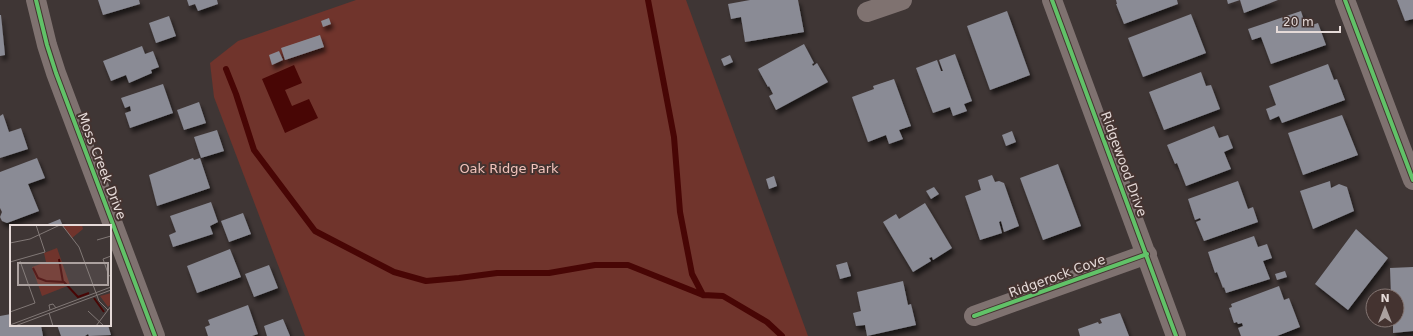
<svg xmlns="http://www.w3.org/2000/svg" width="1413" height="336" font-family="'DejaVu Sans',sans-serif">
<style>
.green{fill:#70342c}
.water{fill:#480605}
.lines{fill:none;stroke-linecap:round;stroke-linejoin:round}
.stream{stroke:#480605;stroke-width:6}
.building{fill:#8a8b95;filter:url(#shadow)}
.minor{stroke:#7f7270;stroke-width:20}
.cycleway-casing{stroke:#443330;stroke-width:6}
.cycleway{stroke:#61c268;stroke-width:4}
.labels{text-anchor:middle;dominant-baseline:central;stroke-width:4;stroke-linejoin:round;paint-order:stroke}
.street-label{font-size:13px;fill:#e5dad8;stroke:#443330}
.park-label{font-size:13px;fill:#f1c3bb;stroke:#443330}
.inset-river{fill:none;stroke:#480605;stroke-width:2}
.inset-road{fill:none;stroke:#817876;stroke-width:1}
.view{fill:#aba19f;fill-opacity:0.15;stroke:#aba19f;stroke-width:2}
.inset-edge{fill:none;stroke:#e5dad8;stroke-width:2}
</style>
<defs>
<filter id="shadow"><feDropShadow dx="2.5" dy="4.5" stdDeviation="2" flood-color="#0009"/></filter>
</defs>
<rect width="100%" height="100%" fill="#3f3635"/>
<path class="green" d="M356,0h330l122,336h-503l-91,-239 -4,-34 28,-22z"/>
<path class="water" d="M294,65l8,18 -17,7 7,16 17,-7 9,19 -33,15 -23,-54z"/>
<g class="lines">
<path class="stream" d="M648,0l26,137 6,75 12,62 11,21
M226,69l10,25 18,56 61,81 79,41 32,9 33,-3 38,-5h52l46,-8h33l75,30 20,1 44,26 15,14"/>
</g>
<path class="building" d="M98,0h41l1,4 -37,11z
M187,0h30l1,4 -20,7 -3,-7 -6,2z
M750,0h48l6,32 -59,10 -4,-25 -10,2 -3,-15z
M1116,0h61l1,4 -54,20 -8,-20h1z
M1227,0h51l-34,13 -4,-13 -12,4z
M1397,0h16v19l-8,2z
M1007,11l23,64 -40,15 -23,-64z
M1301,11l5,16 12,-4 8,22 -55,19 -10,-27 -9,3 -4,-11z
M1191,14l15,39 -63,24 -15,-39z
M0,15h1l4,40 -5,1z
M169,16l7,20 -20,7 -7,-20z
M329,18l2,6 -8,3 -2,-6z
M320,35l4,12 -39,13 -4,-12z
M804,44l10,19 -2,1 1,2 4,-3 11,19 -52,28 -7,-14 4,-2 -4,-8 -1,1 -10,-18z
M142,46l3,8 8,-3 6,16 -8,3 1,3 -23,10 -3,-8 -15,6 -8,-20z
M279,51l4,9 -11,5 -3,-10z
M955,54l17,47 -8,3 3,7 -14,5 -3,-9 -17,6 -17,-45 21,-8 4,11h2l-4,-11z
M730,55l3,7 -9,4 -3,-7z
M1328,64l6,16 3,-1 8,21 -63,23 -3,-7 -9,4 -4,-11 10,-4 -7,-19z
M1201,72l5,14 5,-1 9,24 -56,21 -15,-38z
M894,79l17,47 -12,4 4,9 -14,5 -3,-9 -18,7 -16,-45 22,-8 -1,-3z
M163,84l10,29 -43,15 -5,-15 6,-2 -1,-5 -5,2 -4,-10z
M199,102l7,21 -22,7 -7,-20z
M3,114l6,18 12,-4 7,21 -28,9v-42z
M1342,115l16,40 -55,20 -15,-42z
M1214,126l5,12 9,-3 5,13 -9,4 7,17 -45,17 -9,-23 -2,1 -8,-19z
M217,130l7,21 -23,7 -7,-21z
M1012,131l4,11 -10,4 -4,-11z
M37,158l8,20 -17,6 11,27 -32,12 -5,-2 -2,-4 2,-5 -2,-4v-36z
M193,158l1,2 6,-2 10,30 -53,18 -8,-31z
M1058,164l23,62 -38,14 -23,-62z
M992,175l3,7 4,-1 5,2 15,43 -15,6 -3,-11 -2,1 3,11 -22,7 -15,-44 16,-6 -3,-10z
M774,176l3,10 -8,3 -3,-10z
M1238,181l10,28 5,-2 5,15 -54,19 -8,-19 5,-2 -1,-2 -5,2 -7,-21z
M1330,181l1,7 8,-4 8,3 7,24 -41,18 -13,-38z
M934,187l5,7 -8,5 -5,-8z
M211,202l7,20 -8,4 3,8 -40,13 -4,-12 7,-3 -6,-16z
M925,203l27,45 -19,12 -1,-3 -3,1 2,3 -18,11 -30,-50 13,-8 3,5z
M243,213l8,21 -22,8 -8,-21z
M60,219l3,7h-20z
M1356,229l32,29 -40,52 -33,-26z
M1254,236l4,11 9,-3 5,14 -9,3 7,18 -44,14 -2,-6 -1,1 -6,-16 -2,1 -7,-21z
M230,249l11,28 -44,16 -10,-27z
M847,262l4,14 -11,3 -4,-14z
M269,265l9,23 -24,9 -9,-23z
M1413,267v64l-20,2v-13h4v-24h-6l-1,-28z
M1285,271l2,6 -10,3 -2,-6z
M903,281l5,24 3,-1 5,21 -49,11 -2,-11 -9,1 -3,-13 8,-2 -4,-19z
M1279,286l5,14 5,-2 11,29 -23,9h-36l-3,-8 5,-2 -1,-3 -4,1 -1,-2 -3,1 -5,-15 3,-1 -1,-3z
M248,305l10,29 -6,2h-44l-3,-9 5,-2 -2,-5z
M1120,313l9,23h-49l-2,-7 20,-7 1,2 3,-1 -2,-4z
M11,314v11h30l2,11h-43v-20z
M283,319l7,17h-23l-3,-10z
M57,325h51l3,10 -22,1 -1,-2 -3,2h-24z"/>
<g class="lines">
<path class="minor" d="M36,0l11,45 9,28 99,263
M1052,0l124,336
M1345,0l68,180
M867,12l35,-12
M974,316l173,-62"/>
<g class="cycleway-casing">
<path id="cycleway" d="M36,0l11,45 9,28 99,263
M1052,0l124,336
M1345,0l68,180
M974,316l173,-62"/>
</g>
<use href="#cycleway" class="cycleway"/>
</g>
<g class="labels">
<g class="street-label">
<text transform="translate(1124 164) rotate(70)">Ridgewood Drive</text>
<text transform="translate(102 166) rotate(69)">Moss Creek Drive</text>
<text transform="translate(1057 276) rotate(-20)">Ridgerock Cove</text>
</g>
<g class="park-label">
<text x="509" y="168">Oak Ridge Park</text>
</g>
</g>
<g transform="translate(10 225)">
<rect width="101" height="101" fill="#3f3635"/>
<path d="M52,0h20l1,4 -11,9zM47,23l13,37 -28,11 -10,-29 14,-5 -2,-9zM101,68v11l-3,3 -8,-11z" fill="#70342c"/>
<path class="inset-river" d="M49,34l4,23M23,43l5,10 8,3 18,1 14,15 11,-4M84,73l10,14"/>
<path class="inset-road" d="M52,0l17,22 20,54 9,9M87,15l14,-4M0,18l20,-4 30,-14M101,31l-8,3 6,17 2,-1M0,37l35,-10 -9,-27M40,85l-1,-5 4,-1 3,4M78,86l16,15M0,87l25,-9 -15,-42M39,88l4,13M0,100l101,-38M5,101l96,-36M86,101l15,-20"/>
<path class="view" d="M8,38h90v22h-90z"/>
<rect width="101" height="101" class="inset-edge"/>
</g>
<g transform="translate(1385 308)"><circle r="19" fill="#443330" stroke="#847673"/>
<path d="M0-3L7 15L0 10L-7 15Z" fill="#aba19f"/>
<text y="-6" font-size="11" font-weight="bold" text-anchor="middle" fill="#e5dad8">N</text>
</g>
<path d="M1277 26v6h63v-6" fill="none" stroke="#e5dad8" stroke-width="2"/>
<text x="1283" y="26" font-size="12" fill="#e5dad8" stroke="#443330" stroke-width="3" paint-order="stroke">20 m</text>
</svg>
